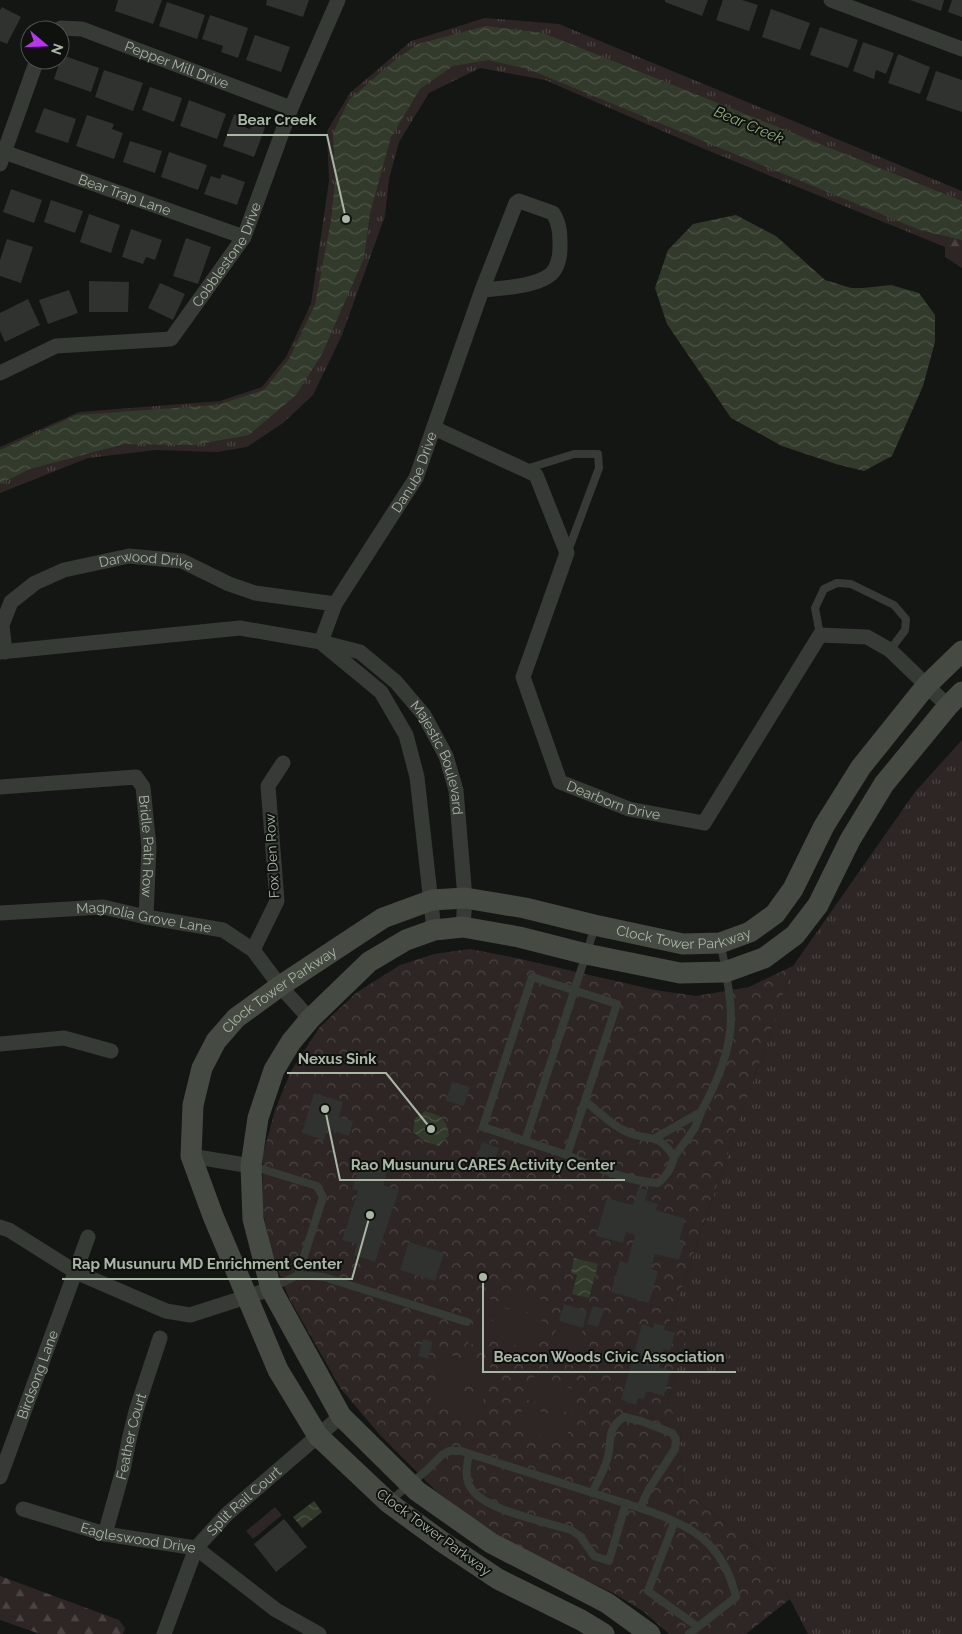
<svg xmlns="http://www.w3.org/2000/svg" width="962" height="1634" font-family="Raleway,sans-serif">
<style>
.grass{fill:url(#grass-tufts)}
.forest{fill:url(#forest-firs)}
.park{fill:url(#park-crowns)}
.pitch{fill:#2e2625}
.water{fill:url(#water-waves)}
.building{fill:#2f322f}
.lines{fill:none;stroke-linecap:round;stroke-linejoin:round}
.lane{stroke:#363b35;stroke-width:8}
.street{stroke:#363b35;stroke-width:15}
.secondary{stroke:#454b43;stroke-width:21}
.labels{text-anchor:middle;dominant-baseline:central;stroke-width:4;stroke-linejoin:round;paint-order:stroke}
.street-label{font-size:14px;fill:#aab6a6;stroke:#0f110f}
.water-label{font-size:15px;font-style:italic;fill:#96b07e;stroke:#0f110f}
.leader{fill:none;stroke:#aab6a6;stroke-width:2}
.callout-dot{fill:#aab6a6;stroke:#0f110f;stroke-width:2}
.callout-label{font-size:15px;text-anchor:middle;font-weight:bold;fill:#aab6a6;stroke:#0f110f;stroke-width:4;stroke-linejoin:round;paint-order:stroke}
</style>
<defs>
<pattern id="grass-tufts" width="24" height="20" patternUnits="userSpaceOnUse" patternTransform="scale(1.25)"><rect width="24" height="20" fill="#2e2625"/><path d="M3 7l-1-3M5 7V3M7 7l1-3M15 17l-1-3M17 17v-4M19 17l1-3" fill="none" stroke="#4a4342"/></pattern>
<pattern id="forest-firs" width="22" height="20" patternUnits="userSpaceOnUse" patternTransform="scale(1.25)"><rect width="22" height="20" fill="#2e2625"/><path d="M5 1l3.5 6h-7zM16 11l3.5 6h-7z" fill="#4a4342"/></pattern>
<pattern id="park-crowns" width="20" height="18" patternUnits="userSpaceOnUse" patternTransform="scale(1.25)"><rect width="20" height="18" fill="#2e2625"/><path d="M2 6a3 3 0 1 1 6 0M12 15a3 3 0 1 1 6 0" fill="none" stroke="#4a4342"/></pattern>
<pattern id="water-waves" width="16" height="10" patternUnits="userSpaceOnUse" patternTransform="scale(1.25)"><rect width="16" height="10" fill="#323a2b"/><path d="M0 5q4-4 8 0t8 0" fill="none" stroke="#4d5447"/></pattern>
</defs>
<rect width="100%" height="100%" fill="#141614"/>
<path class="grass" d="M485,18l74,6 403,167v16l-17,40 -243,-99 -157,-68 -65,-12 -51,25 -30,49 -10,37 -4,37 -43,119 -29,60 -30,28 -36,24 -30,5 -61,-2 -68,8 -88,35v-46l79,-35 141,-11 42,-14 24,-30 25,-53 18,-123 -2,-50 23,-38 61,-52z
M962,740v894h-154l-40,-77 -85,-68 -3,-56 -12,-32 20,-71 -19,-6 124,-358 122,-174z"/>
<path class="forest" d="M962,207v61l-17,-11v-10z
M0,1576l119,44 6,8 -2,6h-83l-40,-14z"/>
<path class="park" d="M470,949l46,9 139,32 41,6 53,-9 44,-21 -124,358 19,6 -20,71 12,31 3,57 85,68 22,42 -44,35h-77l-25,-22 -29,-18 -81,-38 -54,-32 -44,-33 -56,-56 -39,-46 -52,-91 -17,-42 -10,-48 1,-54 12,-44 16,-39 28,-43 37,-35 44,-28 34,-11z"/>
<path class="pitch" d="M504,1288l45,14 -4,15 -46,-13z
M484,1297l14,5 -15,46 -15,-5z
M498,1306l44,14 -10,31 -44,-15z
M559,1321l24,7 -12,38 -24,-6z
M444,1353l48,15 -7,22 -48,-14z
M532,1377l48,14 -7,23 -48,-15z
M436,1382l48,15 -7,22 -48,-14z
M523,1406l48,15 -6,22 -48,-14z
M275,1507l7,8 -29,24 -7,-8z"/>
<path class="water" d="M486,26l57,7 419,168v39l-42,-10 -392,-161 -40,-9 -35,6 -33,23 -29,48 -21,76 -6,45 -42,96 -26,41 -47,40 -55,10 -70,-1 -94,25 -30,15v-34l76,-35 141,-10 47,-15 25,-31 26,-54 16,-84 4,-40 -2,-48 16,-33 45,-39 24,-17z
M736,215l40,21 49,44 26,8h12l28,-3 28,8 16,22v27l-12,44 -31,70 -28,15 -28,-7 -54,-18 -51,-28 -64,-94 -12,-36 13,-38 25,-26z
M425,1111c16,5 21,6 24,24l-10,11 -15,-5 -11,-9 2,-13z
M574,1258l24,6 -9,34 -17,-4 5,-19 -6,-2z
M314,1501l8,11 -20,16 -9,-11z"/>
<path class="building" d="M118,0h44l-9,24 -38,-13z
M267,0h42l-6,17 -37,-12z
M665,0h43l-6,16 -37,-14z
M723,0h19l16,5 -9,26 -33,-11z
M910,0h34l-3,11z
M952,0h10v17l-14,-5z
M167,2l38,13 -8,24 -38,-13z
M2,7l19,10 -14,27 -7,-3v-31z
M771,9l39,14 -10,27 -38,-13z
M210,15l38,13 -10,30 -17,-6 2,-6 -21,-7z
M820,27l38,13 -10,28 -38,-13z
M255,35l35,12 -9,25 -35,-12z
M863,42l31,11 -8,21 -10,-4 -2,9 -21,-8z
M898,54l32,13 -10,27 -32,-11z
M62,55l37,13 -8,24 -37,-13z
M104,70l39,13 -10,28 -38,-14z
M936,71l26,9v32l-36,-12z
M150,87l32,11 -8,24 -32,-12z
M189,100l37,14 -9,25 -37,-13z
M44,108l32,11 -8,24 -33,-11z
M234,114l11,4 -3,8 8,3 3,-8 13,4 -12,32 -31,-11z
M87,115l27,9 -2,5 11,4 -9,26 -38,-13z
M130,141l32,10 -7,22 -32,-11z
M169,152l38,13 -9,25 -37,-13z
M222,174l23,8 -8,23 -33,-11 7,-18 9,3z
M11,189l31,11 -8,23 -31,-11z
M51,200l32,11 -8,22 -31,-11z
M89,214l31,11 -9,28 -31,-11z
M131,229l31,11 -7,20 -9,-3 -3,7 -21,-7z
M186,238l25,9 -13,37 -25,-8z
M7,239l26,8 -12,36 -21,-7v-16z
M89,281l40,1 -1,30h-39z
M160,283l25,11 -12,26 -25,-12z
M69,290l9,23 -30,11 -9,-24z
M28,299l12,26 -35,17 -5,-11v-18z
M452,1082l18,5 -6,19 -18,-5z
M314,1093l29,9 -4,15 14,4 -4,15 -21,-7 -4,11 -22,-7z
M482,1142l17,6 -6,17 -17,-6z
M361,1163l26,9 -4,13 16,5 -24,72 -21,-7 3,-11 -15,-4 16,-49 -6,-2z
M638,1188l10,2 -3,10 13,4 -2,6 29,9 -6,23 5,2 -5,16 -24,-6 -4,15 7,2 -9,32 -38,-11 9,-31 7,2 8,-28 -9,-3 -3,11 -27,-7 11,-38 26,7z
M409,1242l35,11 -9,28 -35,-11z
M564,1304l23,7 -4,17 -24,-7z
M593,1306l11,3 -6,18 -11,-3z
M654,1323l11,3 -1,4 11,3 -5,18 -6,-2 -5,18 12,4 -7,25 -18,-5 -2,8 -6,-1 -2,7 -15,-5 21,-76 11,4z
M423,1339l10,3 -5,17 -10,-3z
M284,1519l23,28 -31,25 -22,-28z"/>
<g class="lines">
<path class="lane" d="M526,469l48,-15h24l1,14 -31,83
M820,635l-5,-27 9,-19 13,-6 14,1 43,21 12,14 -1,11 -15,20
M532,977l85,27 -50,151 -84,-28z
M701,1112c16,-30 30,-61 30,-95 0,-23 -6,-49 -10,-72
M655,1138l46,-26 -6,16 -21,29
M525,1141l70,-214
M567,1155c30,13 59,26 91,28 10,-8 13,-15 16,-26 -16,-26 -26,-15 -47,-25 -16,-7 -29,-21 -42,-31
M252,1166l65,20 6,11 -25,78
M272,1288l26,-13 26,2 143,45
M469,1454c-2,11 -5,24 2,34 12,22 76,34 100,42l9,6 14,20 15,5 17,-58
M592,1493c5,-11 12,-22 15,-33 6,-20 -2,-30 17,-43l17,4 31,12 4,6 -1,10 -26,40 -9,19
M390,1501l38,-32 14,-14 7,-4h12c44,14 88,28 132,42 30,10 85,24 109,45 19,16 28,35 34,59l-47,37
M674,1523l-26,68 50,36"/>
<g class="street">
<path d="M831,0l131,49"/>
<path id="s1" d="M58,30l3,-2 21,1 209,79"/>
<path id="s2" d="M4,152l240,85"/>
<path d="M0,164l37,-104"/>
<path id="s3" d="M0,373l56,-27 115,-7 73,-102 47,-129 47,-108"/>
<path id="s4" d="M434,428l102,47 31,78 -44,124 37,105 69,27 75,14 116,-188 47,2 23,13 58,56"/>
<path id="s5" d="M321,642l14,-38 81,-126 66,-188 34,-87 3,-2 34,12c7,11 7,21 7,34 0,7 -1,15 -5,22 -10,18 -55,19 -73,21"/>
<path d="M324,645l57,47 25,43 11,42 17,153"/>
<path id="s6" d="M0,652l240,-24 81,14 39,10 36,30 28,33 22,41 10,34 9,108 -2,29"/>
<path id="s7" d="M5,652l-3,-27 9,-23 24,-19 29,-13 65,-14 53,5 47,23 26,9 80,11"/>
<path id="s8" d="M0,787l136,-10 7,10 6,60 -3,70"/>
<path id="s9" d="M0,913l103,-6 43,10 77,13 30,20 27,36 30,33"/>
<path d="M253,950l24,-49 -9,-115 15,-23"/>
<path d="M0,1044l64,-6 47,13"/>
<path d="M191,1156l60,10"/>
<path d="M0,1227l9,3 67,42 90,39 24,4 81,-26"/>
<path id="s10" d="M0,1477l88,-240"/>
<path id="s11" d="M23,1509l82,25 91,14 80,62 43,24"/>
<path id="s12" d="M105,1534l18,-64 6,-30 7,-29 24,-73"/>
<path id="s13" d="M164,1634l32,-86 31,-34 114,-98"/>
</g>
<g class="secondary">
<path id="s14" d="M604,1634l-23,-14 -83,-41 -57,-38 -52,-38 -71,-67 -40,-66 -65,-154 -22,-60 2,-51 9,-37 14,-27 20,-23 44,-32 103,-68 49,-18 33,-2 60,10 69,17 89,19 37,-1 30,-11 25,-18 18,-25 31,-63 37,-59 65,-81 36,-35"/>
<path d="M650,1634l-43,-31 -116,-60 -74,-52 -76,-75 -70,-127 -18,-70 -2,-53 7,-48 16,-48 17,-28 19,-23 59,-57 37,-22 28,-10 29,-3 56,10 67,17 94,19 45,-1 39,-14 31,-23 23,-30 32,-65 34,-56 64,-78 14,-14"/>
</g>
</g>
<g class="labels">
<g class="street-label">
<text stroke="none"><textPath href="#s1" startOffset="126">Pepper Mill Drive</textPath></text>
<text stroke="none"><textPath href="#s2" startOffset="128">Bear Trap Lane</textPath></text>
<text stroke="none"><textPath href="#s3" startOffset="279">Cobblestone Drive</textPath></text>
<text stroke="none"><textPath href="#s5" startOffset="195">Danube Drive</textPath></text>
<text stroke="none"><textPath href="#s7" startOffset="198">Darwood Drive</textPath></text>
<text stroke="none"><textPath href="#s6" startOffset="499">Majestic Boulevard</textPath></text>
<text stroke="none"><textPath href="#s4" startOffset="496">Dearborn Drive</textPath></text>
<text stroke="none"><textPath href="#s8" startOffset="208">Bridle Path Row</textPath></text>
<text transform="translate(272 856) rotate(-93)">Fox Den Row</text>
<text stroke="none"><textPath href="#s9" startOffset="145">Magnolia Grove Lane</textPath></text>
<text stroke="none"><textPath href="#s14" startOffset="1295">Clock Tower Parkway</textPath></text>
<text stroke="none"><textPath href="#s14" startOffset="860">Clock Tower Parkway</textPath></text>
<text stroke="none"><textPath href="#s10" startOffset="109">Birdsong Lane</textPath></text>
<text stroke="none"><textPath href="#s12" startOffset="101">Feather Court</textPath></text>
<text stroke="none"><textPath href="#s13" startOffset="159">Split Rail Court</textPath></text>
<text transform="translate(434 1532) rotate(36)">Clock Tower Parkway</text>
<text stroke="none"><textPath href="#s11" startOffset="119">Eagleswood Drive</textPath></text>
</g>
<g class="water-label">
<text transform="translate(749 125) rotate(23)">Bear Creek</text>
</g>
</g>
<path class="leader" d="M346 219L327 135H227M431 1129L386 1073H287M325 1109L340 1180H625M370 1215L352 1279H62M483 1277L483 1372H736"/>
<g class="callout-dot">
<circle cx="346" cy="219" r="5"/>
<circle cx="431" cy="1129" r="5"/>
<circle cx="325" cy="1109" r="5"/>
<circle cx="370" cy="1215" r="5"/>
<circle cx="483" cy="1277" r="5"/>
</g>
<g class="callout-label">
<text x="277" y="125">Bear Creek</text>
<text x="337" y="1064">Nexus Sink</text>
<text x="483" y="1170">Rao Musunuru CARES Activity Center</text>
<text x="207" y="1269">Rap Musunuru MD Enrichment Center</text>
<text x="609" y="1362">Beacon Woods Civic Association</text>
</g>
<g transform="translate(45 45) rotate(109)"><circle r="24" fill="#0f110f" stroke="#4d534b"/>
<path d="M0-4L9 19L0 12L-9 19Z" fill="#b935ed"/>
<text y="-8" font-size="14" font-weight="bold" text-anchor="middle" fill="#aab6a6">N</text>
</g>
</svg>
